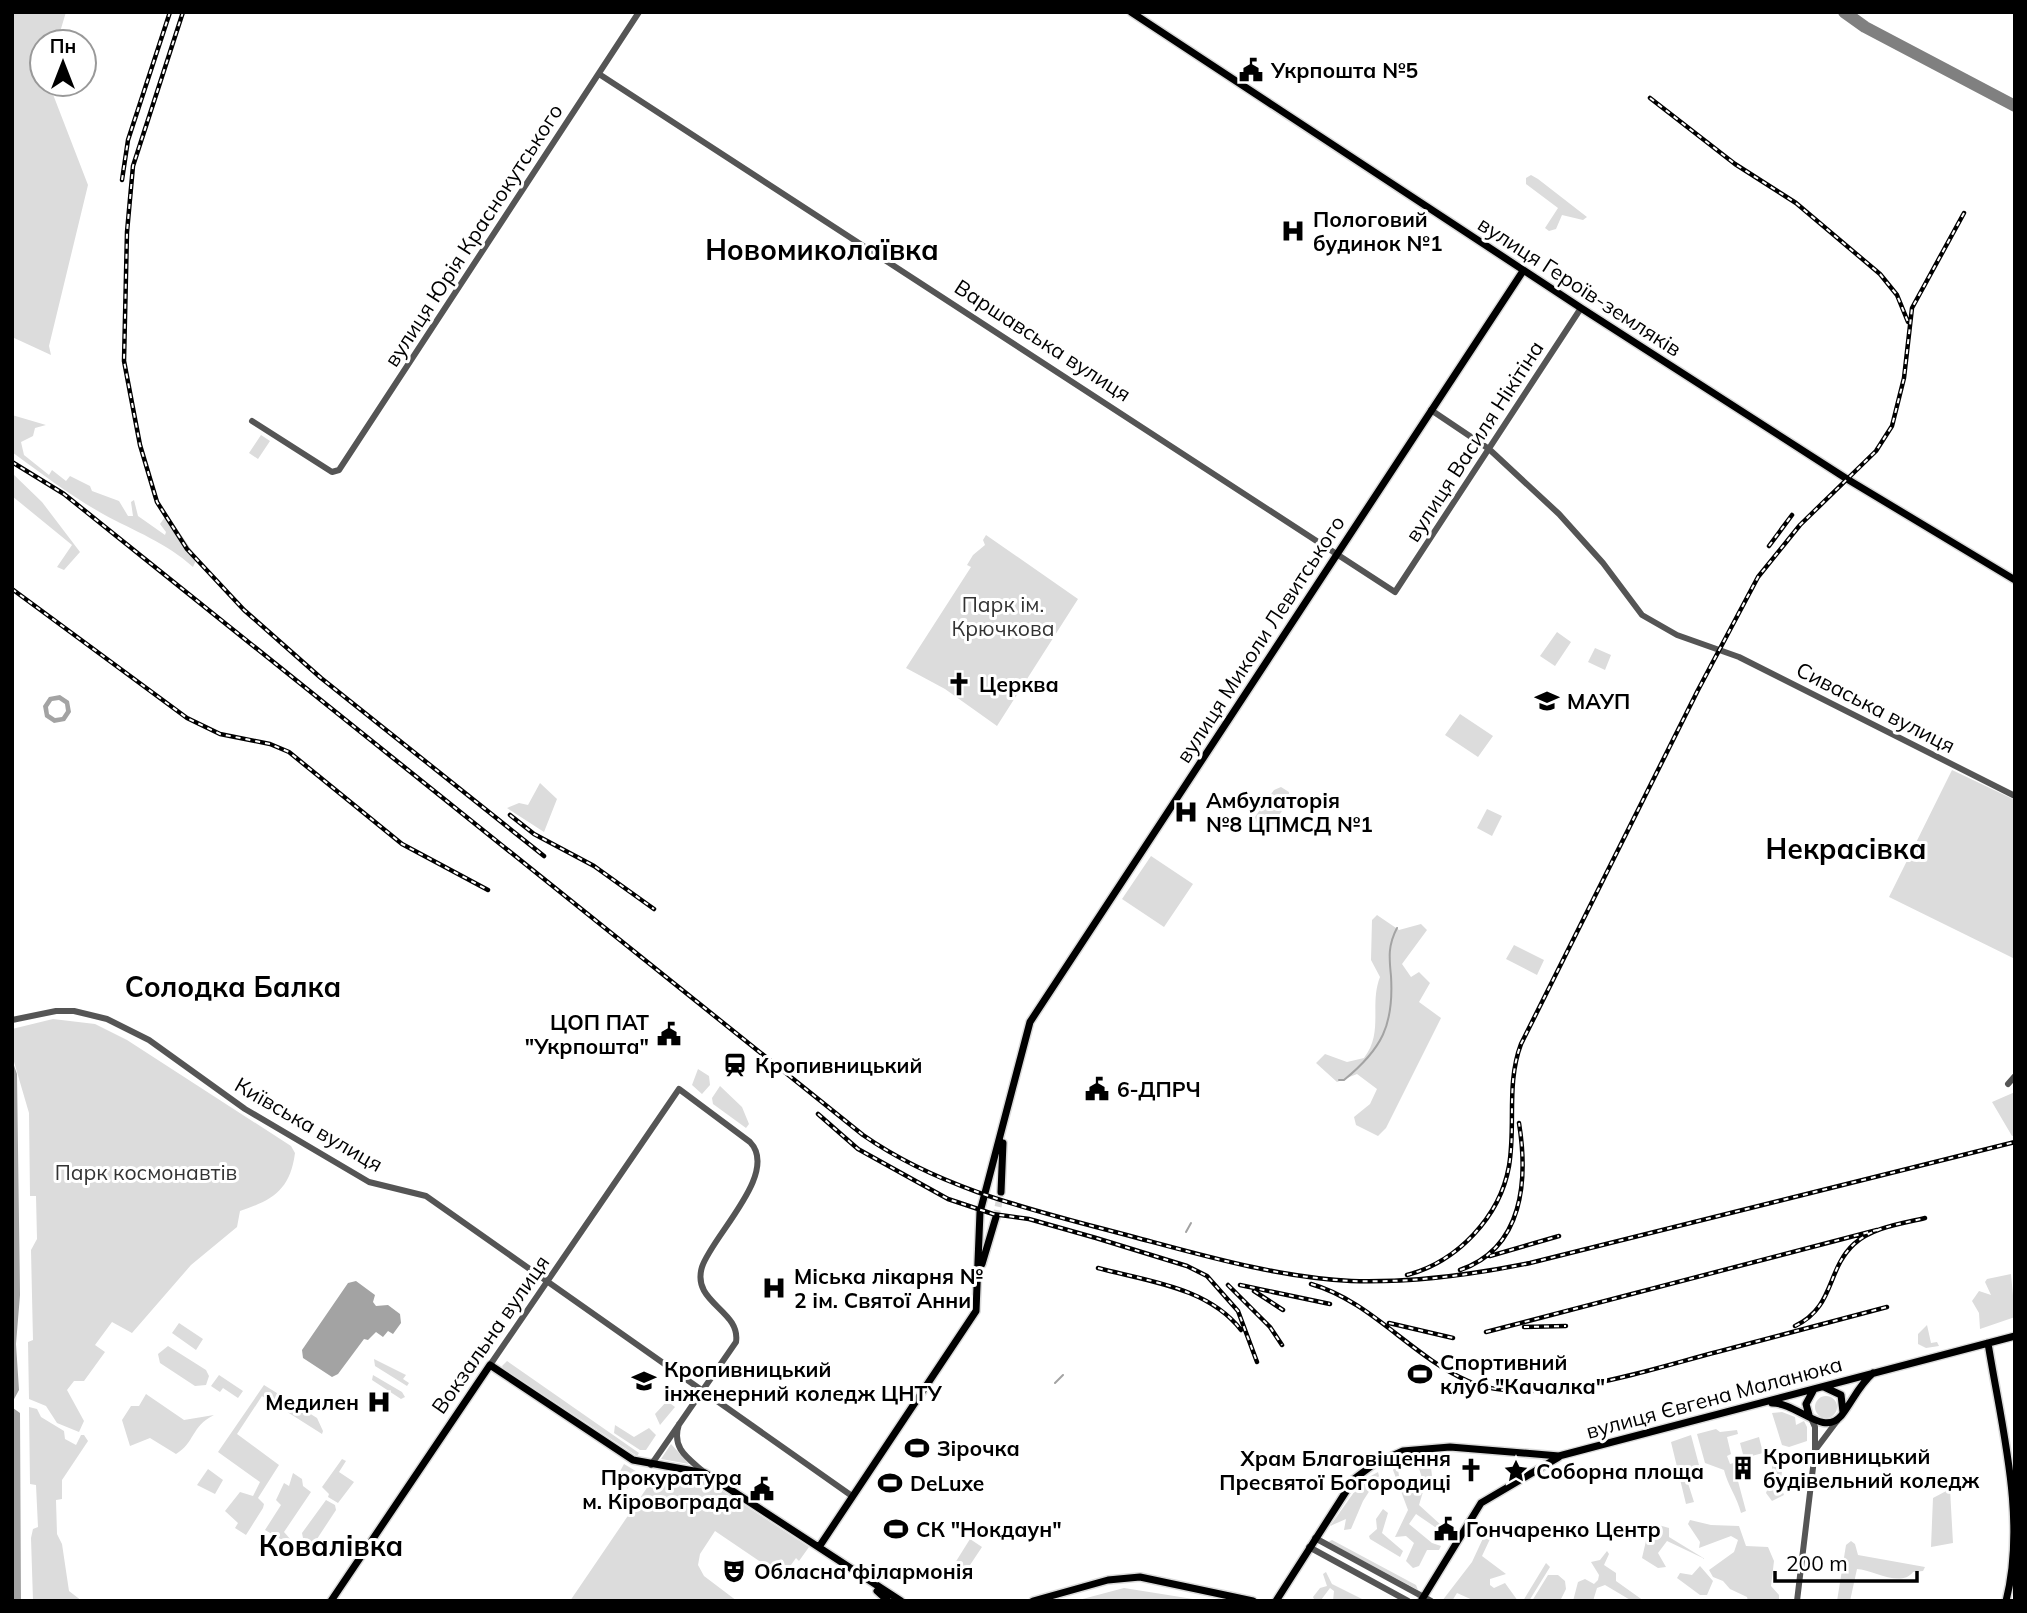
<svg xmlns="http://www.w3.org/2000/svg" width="2027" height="1613" font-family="Mulish,sans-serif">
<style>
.green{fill:#dcdcdc}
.water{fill:#a3a3a3;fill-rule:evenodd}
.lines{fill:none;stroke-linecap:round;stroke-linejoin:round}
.stream{stroke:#a3a3a3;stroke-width:2}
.taxiway{stroke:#808080;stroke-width:12}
.major-tunnel{stroke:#d9d9d9;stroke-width:7;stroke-dasharray:7 3.5;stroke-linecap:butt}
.major-casing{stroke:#dbdbdb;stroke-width:10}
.minor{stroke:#555;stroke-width:6}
.major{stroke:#000;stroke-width:7}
.rail-casing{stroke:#000;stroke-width:4.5}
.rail{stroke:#fff;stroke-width:2;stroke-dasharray:5;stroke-linecap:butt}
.labels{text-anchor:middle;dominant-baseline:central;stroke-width:6;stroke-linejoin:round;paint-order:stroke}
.poi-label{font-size:21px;font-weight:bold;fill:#000;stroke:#fff;text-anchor:start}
.street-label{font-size:21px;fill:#000;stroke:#fff}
.park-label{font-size:21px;fill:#333;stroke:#fff}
.district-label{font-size:28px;font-weight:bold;fill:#000;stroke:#fff}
</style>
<rect width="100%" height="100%" fill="#fff"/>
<path class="green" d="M12,12h54l-9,30h-15v42h7l39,101 -39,161 2,9 -39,-18z
M1531,175l7,4 49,38 -4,3 -21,-5 -6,14 -7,2 -4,-3 13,-20 -32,-24v-6z
M12,415l34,10 -11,3 -2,8 -12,6 3,13 25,20 3,-5 14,11 4,-5 20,10 2,5 27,10 9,15h5l-2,-14 3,-2 4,16 27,19 1,-3 -6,-8 7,-10 30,44 -4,9c-26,-24 -59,-36 -90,-53 -32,-18 -61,-40 -91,-62z
M261,435l9,6 -12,18 -9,-6z
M12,473l30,29 38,50 -16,18 -7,-3 15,-22 -60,-49z
M986,535l92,64 -81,127 -52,-37 -39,-21 65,-101 -4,-2 6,-10 12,-10 -2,-5z
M1557,632l14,10 -16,24 -15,-10z
M1595,648l16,7 -6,15 -17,-8z
M1460,714l33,22 -15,21 -33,-22z
M1952,770l63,30v159l-126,-62z
M540,783l17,16 -13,33 -37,-24 12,-5 9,2z
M1281,787l8,5v9l-19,27 -11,1 -4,-12 19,-27z
M1487,809l15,7 -10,20 -15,-8z
M1151,856l42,28 -29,43 -42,-28z
M1377,915l22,15 22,-6 6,6 -25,34 9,13 8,-5 11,11 -11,19 22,16 -55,110 -8,8 -22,-11 -2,-8 16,-13 7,-15 -20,-15 -20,8 -21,-19 9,-9 22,8 17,-4c20,-26 5,-53 16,-81l-9,-17 1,-40z
M1514,945l30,15 -7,15 -31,-16z
M53,1019l42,5 32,16 164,106 4,7c-5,37 -22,47 -55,58l-3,16 -46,38 -59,68 -20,-11 -17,23 10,7 -21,29h-10l-7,9 17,31 -5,11 -22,-9 -11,-17 -17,-7 -1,-57 5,-2 -2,-90 6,-11 -1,-43h-6l-1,-83 -17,-58v-26z
M698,1069l11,7 1,9 -8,9 -10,-9z
M720,1086l22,21 7,17 -3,4 -33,-24 -1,-6z
M2015,1092v43l-3,1 -20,-34z
M2011,1274l4,43 -35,12 -1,-16 -7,-12 7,-10 12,4 -6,-13 2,-3z
M179,1323l24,16 -7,11 -24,-17z
M1927,1325l4,18 6,-1 2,4 -13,2 -8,-4v-10z
M168,1346l38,24 3,6 -3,9 -11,1 -35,-23 -2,-9z
M374,1359l32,16 -3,4 6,4 -2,3 -32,-20z
M507,1361l132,92 -2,3 -133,-87 -2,-3z
M219,1375l24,16 -5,7 -15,-10 -3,4 -9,-6z
M373,1375l29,17 3,5 -4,2 -26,-17 -3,-2z
M264,1385l53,33 6,13 -1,3 -60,-38 -25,38 42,31 -21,33 6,6 -1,4 -17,27 -11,-7 3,-5 -13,-12 15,-19 13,4 7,-14 -42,-30z
M146,1394l38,26 30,-5c-23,11 -19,28 -38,39l-26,-16 -20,8 -8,-26 9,-14h8z
M1815 1407a11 11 0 1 1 22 0a11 11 0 1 1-22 0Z
M667,1401l8,6 -15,18 -5,-11z
M29,1407l8,2 4,8 23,14 1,8 11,6 5,-10h3l4,6 -26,39v19l-6,1 1,34 5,10 7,47 13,10h-49l-2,-63 2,-9 5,-2 -2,-42 -6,-1z
M1782,1412l13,5 1,8 8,-4 3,6v14l-18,6 -7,-2 -10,-32z
M615,1425l19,12 15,-9 7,7 -10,15h-6l-26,-17z
M1716,1429l4,3 17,-2 1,4 -11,3 4,17 -4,2 3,8 11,-3 2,6 -8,3 11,41 -5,2c-4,-16 -13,-27 -17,-43l-19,-7 -8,-29z
M1691,1435l8,30 -12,15 7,22 -8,2 -15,-62z
M1759,1437l4,16 -19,5 -4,-15z
M671,1444l18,20 -28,-5z
M1424,1456l6,3 2,17 -7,9 -6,20 22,20 -6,2 -19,-13 -7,10 23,19 9,3 -2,4h-12l-8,16 -6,2 -7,-7 8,-18 -8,-7 -11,1 13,-27 -15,-40 4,-7 2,13 8,15 3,-7 12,-6 -4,-13z
M1779,1458l4,7 -3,20 4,10 -12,6 -6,-8 6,-16v-14z
M342,1459l4,2 -7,11 15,10 -16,21 -10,-6 1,-3 -7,-7z
M624,1464l15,9 -12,16 -3,-15 -6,1z
M208,1469l15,11 -8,14 -18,-9z
M1378,1472l1,4 -16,25 -12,28 -7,1 2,-11 -16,7 32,-45z
M293,1473l9,6 1,7 8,6 -27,40 7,8 -10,14 -4,-2 7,-11 -19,-11 16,-25 -5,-5 8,-17 5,3z
M657,1473l44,4 108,70 -10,14 -3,-3 -5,7 3,3 -8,11 -71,-48 -15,23 -2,11 6,11 33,25h-167z
M1950,1489l3,54 -22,4 2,-49z
M326,1500l9,5 1,5 -21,32 -4,1 -8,-5 -1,-5z
M1383,1509l5,4 -6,20 21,18 -3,6 -30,-18 -1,-3 8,-7 -1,-10z
M1690,1520l21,5 28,1 7,20 22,1 6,14 -3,25 8,9v6h-31l-1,-4 -17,-8 -7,-8 -10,-4 -4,-7 25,-18 4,-12 -7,-4 -32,12 1,-6 -12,-18z
M1655,1524l14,4v9l36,22 -38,-18 -9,12 8,14 -8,1 -16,-10 7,-30z
M1489,1531l1,8 -8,17 24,18 -16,5v6l4,3 11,-5 13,18h-43l-18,-8 -5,8h-10l30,-39 13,-28z
M970,1539l12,8 -16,24 -11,-8z
M1332,1540l84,45 2,5 -90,-48z
M1851,1541l4,3 3,11 67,12 -2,4 -10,1c-12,16 -40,-2 -56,-3l-7,32h-13l9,-56z
M1607,1551l2,3 -5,11 12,8v8l28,20h-12l-27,-16 -8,3 -4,13h-20l5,-19 7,-3 9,5 4,-4 1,-5 -8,-13 9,-2z
M1546,1563l4,4 -21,34h-6z
M1700,1566l13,15 -6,14h-7l-23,-17 3,-5 12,2z
M1326,1572l6,12 34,17h-33l1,-10 -4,-3 -9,12 -6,1 -2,-4 7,-9 7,-2 -4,-12z
M1548,1575h10l7,6 1,8 -6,12h-28z
M1124,1588l69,11 -118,2z"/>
<path class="water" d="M60,695l9,6 2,11 -6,9 -11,2 -9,-6 -2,-11 6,-9zM59,700l6,4 1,7 -4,6 -7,1 -6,-4 -1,-7 4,-6z
M12,1060l5,14 3,221 -4,49 3,46 -6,11v7l7,5 1,188h-9z
M356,1281l19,14 -2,7 3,4 12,-1 12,9 1,9 -8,11 -5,-3 -5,6 -7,-5 -8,8 -4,-1 -26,35 -6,3 -29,-19 -1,-8 46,-67z"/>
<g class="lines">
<path class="stream" d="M1339,1080h5c38,-31 50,-55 47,-104 -2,-19 -3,-31 6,-48
M1186,1232l5,-9
M1055,1383l8,-8"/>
<path class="taxiway" d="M1844,12l21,15 150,79"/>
<path class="major-tunnel" d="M996,1217l5,-25"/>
<g class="major-casing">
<path id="major" d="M1131,12l450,296 266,171 168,101
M1001,1192l2,-49
M982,1264l14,-47
M1988,1343c13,82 39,176 18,258
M1824,1387l17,8 2,17
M1772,1403c26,0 51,34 69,13 11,-14 18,-31 32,-43
M1809,1415l-3,-11 7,-13
M819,1547l157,-236 4,-99 50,-190 493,-751
M877,1591l11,10
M331,1601l159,-236 143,95 72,13 196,128
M1033,1601l75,-21 32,-3 113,24
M1276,1601l78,-122 20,-15 29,-13 47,-4 109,9 456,-120
M1421,1601l60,-98 78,-46"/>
</g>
<path class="minor" d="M599,74l796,518 186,-284
M1431,410l58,39 70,65 44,49 39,52 35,20 62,22 276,139
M252,421l80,51 7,-2 300,-458
M12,1020l44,-9h18l33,8 42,21 96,69 124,73 57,14 426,300
M2008,1084l7,-8
M490,1365l189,-276 71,53c30,31 -38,94 -48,125 -11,36 39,43 34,75l-85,123
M679,1424c-8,25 9,34 26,49
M1816,1449l21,-28
M1315,1538l116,63
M1309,1547l99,54
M1797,1601l18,-150v-24l-4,-9"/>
<use href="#major" class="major"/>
<g class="rail-casing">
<path id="rail" d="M183,12l-50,154 -6,66 -3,129 16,84 17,57 30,47 57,61 77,68 223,178
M1650,98l85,66 61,39 84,71 17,21 11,27
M122,180l6,-40 42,-128
M12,462l52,32 799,641c80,56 178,77 271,102 71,19 143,40 217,44 61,2 120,-6 179,-18l485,-121
M1769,546l23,-31
M12,589l175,129 33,16 50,10 19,8 113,92 86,46
M510,815l24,19 60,32 60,43
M818,1114l40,35 90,50 45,15 36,5 67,19 91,28 20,10 31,35 19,51
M1490,1256l69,-20
M1098,1268c48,13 110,19 143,62
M1460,1270c64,-22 68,-91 59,-147
M1407,1275c50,-13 93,-58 102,-109 7,-41 -3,-82 12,-122l177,-354 60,-113 42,-52 76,-74 16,-25 12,-48 8,-70 52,-95
M1311,1284c60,17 100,72 157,97 66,29 182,-12 249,-29 57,-15 113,-30 170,-45
M1228,1285l42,42 12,18
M1240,1285l90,19
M1254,1291l29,19
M1389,1323l64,15
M1795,1326c40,-19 31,-56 59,-82 19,-17 47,-20 71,-26
M1524,1327l42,-1
M1486,1332l391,-102"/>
</g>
<use href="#rail" class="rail"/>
</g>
<defs>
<g id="civic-bare" transform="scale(1.89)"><path d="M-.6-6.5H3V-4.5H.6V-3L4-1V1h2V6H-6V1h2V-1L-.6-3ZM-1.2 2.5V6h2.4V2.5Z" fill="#000" stroke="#fff" stroke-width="2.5" paint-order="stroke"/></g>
<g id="hospital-bare" transform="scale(1.89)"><path d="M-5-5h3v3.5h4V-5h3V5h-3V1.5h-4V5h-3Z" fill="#000" stroke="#fff" stroke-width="2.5" paint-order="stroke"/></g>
<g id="church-bare" transform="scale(1.89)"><path d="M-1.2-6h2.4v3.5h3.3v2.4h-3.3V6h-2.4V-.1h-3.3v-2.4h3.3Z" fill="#000" stroke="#fff" stroke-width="2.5" paint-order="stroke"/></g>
<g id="university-bare" transform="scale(1.89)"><path d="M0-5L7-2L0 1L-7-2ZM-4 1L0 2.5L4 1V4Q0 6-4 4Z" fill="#000" stroke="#fff" stroke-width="2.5" paint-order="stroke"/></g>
<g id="station-bare" transform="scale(1.89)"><path d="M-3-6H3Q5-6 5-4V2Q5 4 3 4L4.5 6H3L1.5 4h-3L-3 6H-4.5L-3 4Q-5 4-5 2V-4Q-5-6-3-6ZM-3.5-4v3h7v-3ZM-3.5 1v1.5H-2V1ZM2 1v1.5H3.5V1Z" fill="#000" stroke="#fff" stroke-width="2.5" paint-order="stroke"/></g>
<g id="stadium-bare" transform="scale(1.89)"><path d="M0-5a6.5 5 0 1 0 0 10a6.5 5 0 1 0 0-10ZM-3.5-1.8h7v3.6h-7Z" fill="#000" stroke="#fff" stroke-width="2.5" paint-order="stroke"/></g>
<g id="building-bare" transform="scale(1.89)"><path d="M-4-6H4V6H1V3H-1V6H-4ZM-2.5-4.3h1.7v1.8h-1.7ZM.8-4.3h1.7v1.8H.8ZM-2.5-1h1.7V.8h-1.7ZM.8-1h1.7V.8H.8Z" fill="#000" stroke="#fff" stroke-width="2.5" paint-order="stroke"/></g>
<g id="sight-bare" transform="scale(1.89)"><path d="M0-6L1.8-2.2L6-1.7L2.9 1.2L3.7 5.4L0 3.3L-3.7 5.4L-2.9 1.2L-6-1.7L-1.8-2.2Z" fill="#000" stroke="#fff" stroke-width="2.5" paint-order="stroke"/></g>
<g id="theatre-bare" transform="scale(1.89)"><path d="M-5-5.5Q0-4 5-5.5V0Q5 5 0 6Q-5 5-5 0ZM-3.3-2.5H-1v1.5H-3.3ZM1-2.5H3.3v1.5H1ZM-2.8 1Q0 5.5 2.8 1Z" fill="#000" stroke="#fff" stroke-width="2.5" paint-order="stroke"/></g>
</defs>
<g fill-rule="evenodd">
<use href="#civic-bare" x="1251" y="70"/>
<use href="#hospital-bare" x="1293" y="231"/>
<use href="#church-bare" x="959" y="684"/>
<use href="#university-bare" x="1547" y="701"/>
<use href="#hospital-bare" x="1186" y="812"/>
<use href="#civic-bare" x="669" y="1034"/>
<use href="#station-bare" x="735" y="1065"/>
<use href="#civic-bare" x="1097" y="1089"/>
<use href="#hospital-bare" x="774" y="1288"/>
<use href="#stadium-bare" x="1420" y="1374"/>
<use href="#university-bare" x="644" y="1381"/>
<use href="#hospital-bare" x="379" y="1402"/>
<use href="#stadium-bare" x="917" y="1448"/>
<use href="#building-bare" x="1743" y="1468"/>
<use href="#church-bare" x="1471" y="1470"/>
<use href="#sight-bare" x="1516" y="1471"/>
<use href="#stadium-bare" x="890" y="1483"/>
<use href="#civic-bare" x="762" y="1489"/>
<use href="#stadium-bare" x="896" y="1529"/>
<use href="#civic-bare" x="1446" y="1529"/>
<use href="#theatre-bare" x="734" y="1571"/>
</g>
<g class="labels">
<g class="poi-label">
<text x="1271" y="70">Укрпошта №5</text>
<text x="1313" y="219">Пологовий<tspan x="1313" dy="24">будинок №1</tspan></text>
<text x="979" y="684">Церква</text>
<text x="1567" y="701">МАУП</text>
<text x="1206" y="800">Амбулаторія<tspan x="1206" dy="24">№8 ЦПМСД №1</tspan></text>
<text x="649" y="1022" text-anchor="end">ЦОП ПАТ<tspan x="649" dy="24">"Укрпошта"</tspan></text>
<text x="755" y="1065">Кропивницький</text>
<text x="1117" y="1089">6-ДПРЧ</text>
<text x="794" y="1276">Міська лікарня №<tspan x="794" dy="24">2 ім. Святої Анни</tspan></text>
<text x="1440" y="1362">Спортивний<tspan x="1440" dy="24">клуб "Качалка"</tspan></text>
<text x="664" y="1369">Кропивницький<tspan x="664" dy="24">інженерний коледж ЦНТУ</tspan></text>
<text x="359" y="1402" text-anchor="end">Медилен</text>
<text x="937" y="1448">Зірочка</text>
<text x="1763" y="1456">Кропивницький<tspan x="1763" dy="24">будівельний коледж</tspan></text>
<text x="1451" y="1458" text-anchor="end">Храм Благовіщення<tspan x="1451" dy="24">Пресвятої Богородиці</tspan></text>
<text x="1536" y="1471">Соборна площа</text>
<text x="742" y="1477" text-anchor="end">Прокуратура<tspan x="742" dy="24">м. Кіровограда</tspan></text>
<text x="910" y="1483">DeLuxe</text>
<text x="916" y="1529">СК "Нокдаун"</text>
<text x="1466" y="1529">Гончаренко Центр</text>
<text x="754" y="1571">Обласна філармонія</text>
</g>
<g class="street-label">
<text transform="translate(473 235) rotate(-57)">вулиця Юрія Краснокутського</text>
<text transform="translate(1580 286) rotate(33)">вулиця Героїв-земляків</text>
<text transform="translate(1043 340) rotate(33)">Варшавська вулиця</text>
<text transform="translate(1474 441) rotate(-57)">вулиця Василя Нікітіна</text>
<text transform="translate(1260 639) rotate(-57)">вулиця Миколи Левитського</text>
<text transform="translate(1876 707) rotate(27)">Сиваська вулиця</text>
<text transform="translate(309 1124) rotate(30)">Київська вулиця</text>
<text transform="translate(490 1334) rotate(-55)">Вокзальна вулиця</text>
<text transform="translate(1714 1397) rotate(-15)">вулиця Євгена Маланюка</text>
</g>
<g class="park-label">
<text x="1003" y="604">Парк ім.<tspan x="1003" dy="24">Крючкова</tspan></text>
<text x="146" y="1172">Парк космонавтів</text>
</g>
<g class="district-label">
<text x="822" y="249">Новомиколаївка</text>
<text x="1846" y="848">Некрасівка</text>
<text x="233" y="986">Солодка Балка</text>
<text x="331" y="1545">Ковалівка</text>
</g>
</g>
<rect width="2027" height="1613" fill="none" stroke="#000000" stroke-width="28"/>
<g transform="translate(63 63)"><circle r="33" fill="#ffffff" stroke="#999999" stroke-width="2"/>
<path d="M0-5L12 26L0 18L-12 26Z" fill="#000000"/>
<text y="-10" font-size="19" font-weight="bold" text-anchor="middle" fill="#000000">Пн</text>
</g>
<path d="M1775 1571v10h142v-10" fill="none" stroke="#000000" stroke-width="3.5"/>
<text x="1786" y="1571" font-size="21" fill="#000000" stroke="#ffffff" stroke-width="5" paint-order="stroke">200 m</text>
</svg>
